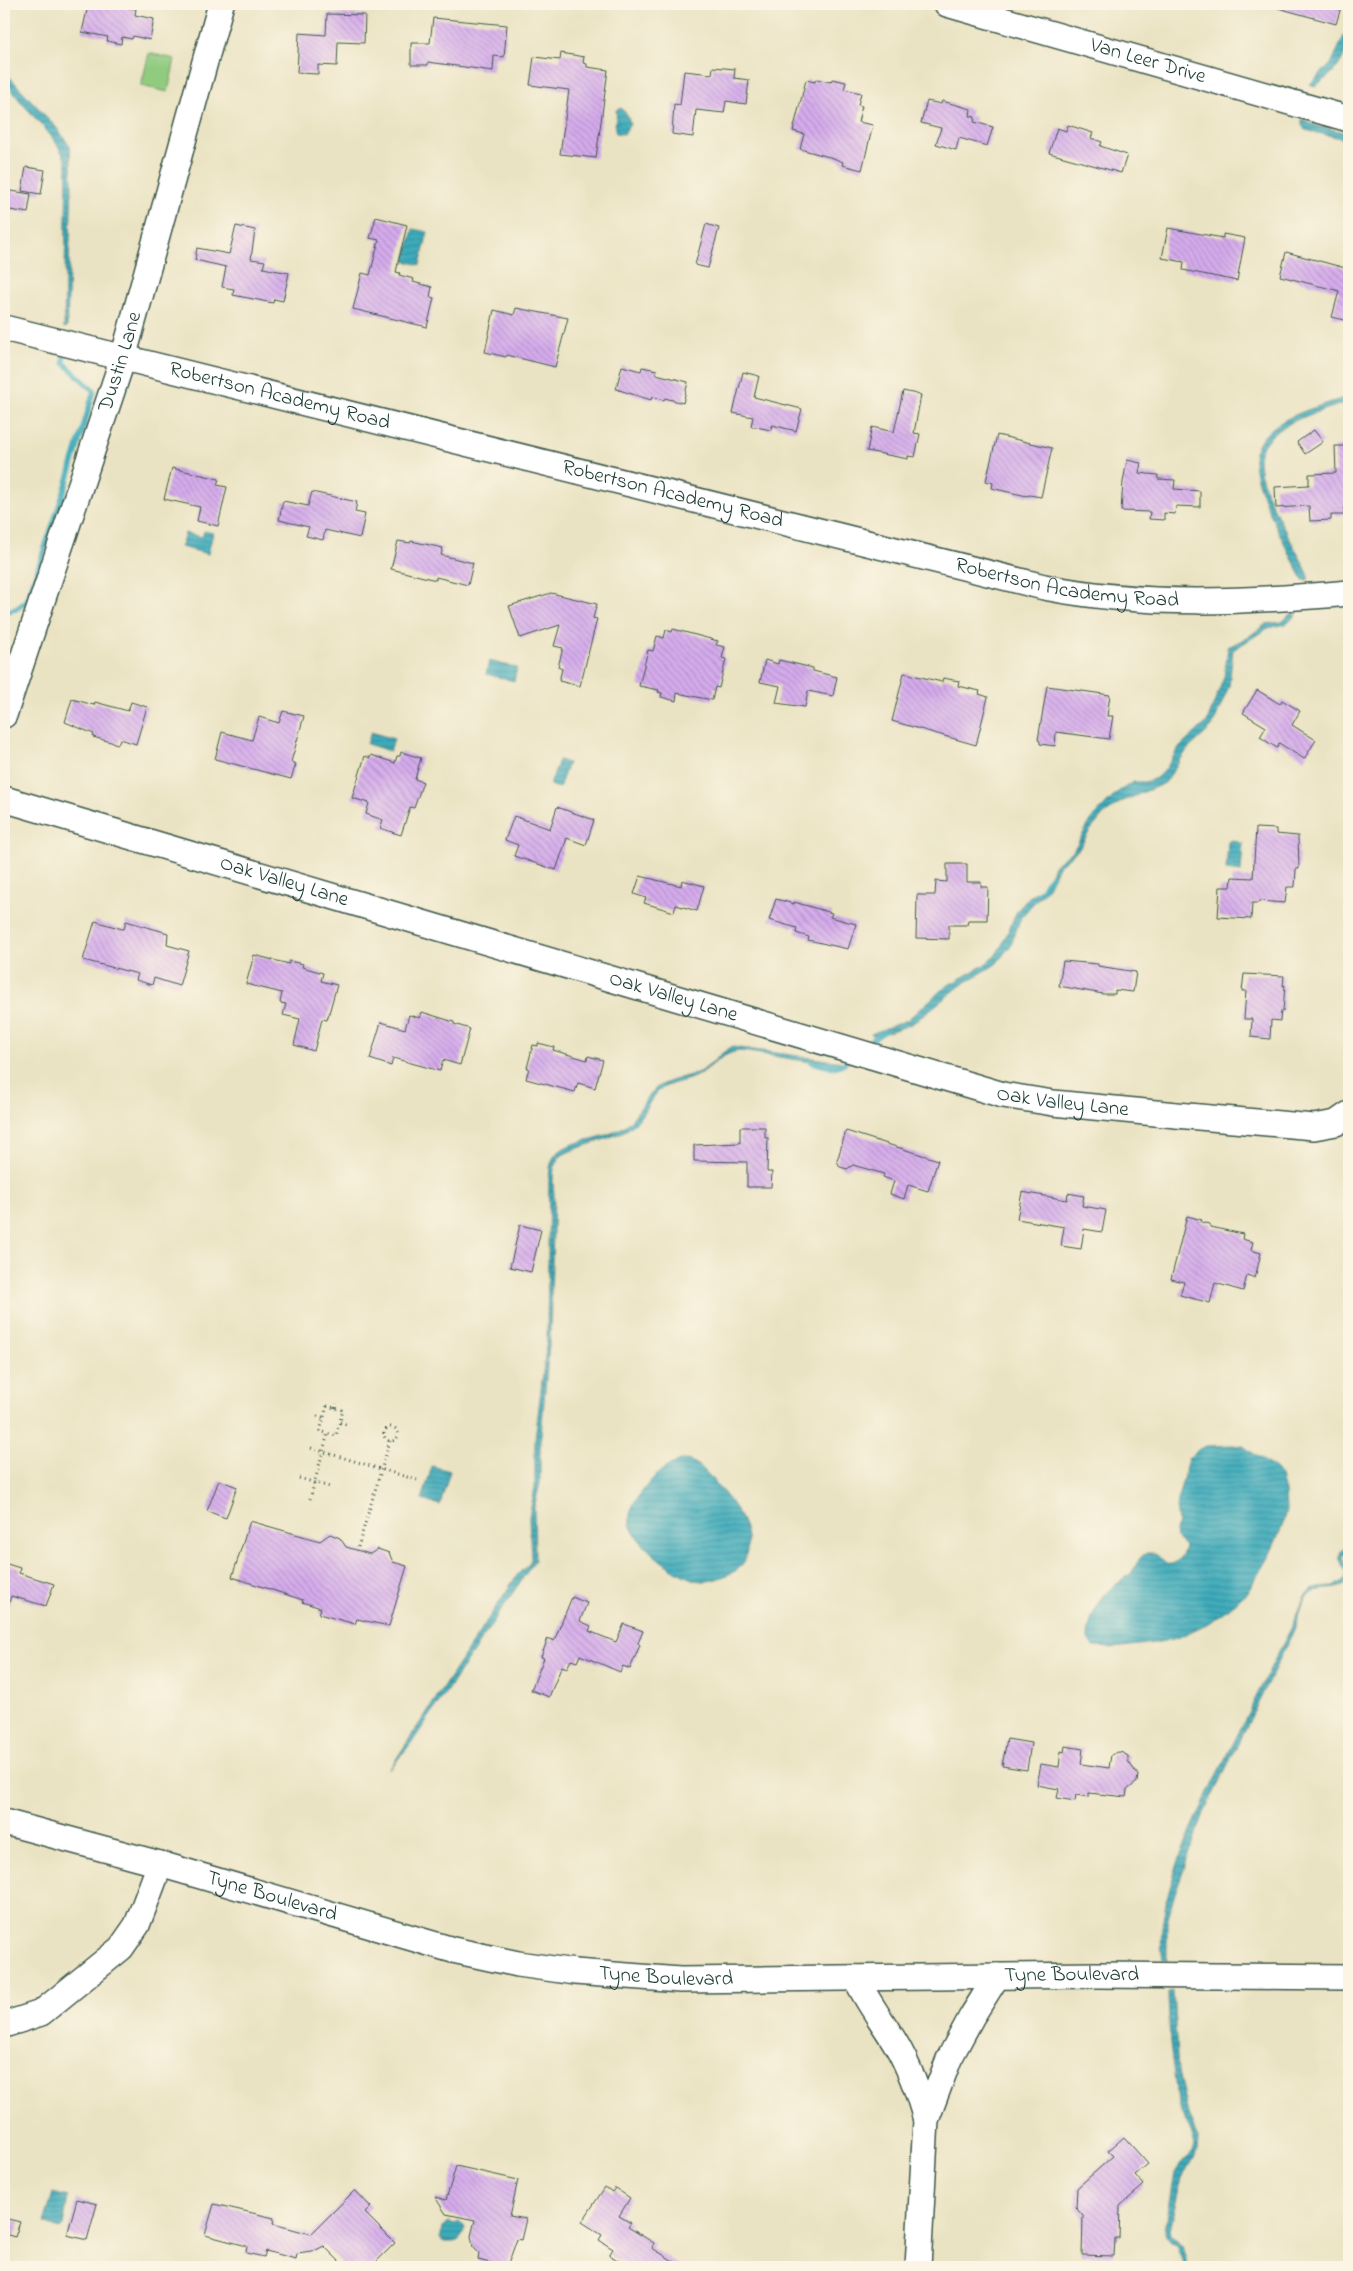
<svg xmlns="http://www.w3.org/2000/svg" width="1353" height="2271" font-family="'Indie Flower',sans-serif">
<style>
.green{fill:#90cb80;stroke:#58845a}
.water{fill:url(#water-rules);stroke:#2e7478}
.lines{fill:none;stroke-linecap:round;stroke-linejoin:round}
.stream{stroke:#3dabbb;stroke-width:5.5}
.building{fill:url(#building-back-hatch)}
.minor-casing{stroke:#3d5649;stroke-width:28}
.path{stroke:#3d5649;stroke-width:3;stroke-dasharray:1 4;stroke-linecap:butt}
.minor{stroke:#fff;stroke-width:25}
.labels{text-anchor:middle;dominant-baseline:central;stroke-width:4;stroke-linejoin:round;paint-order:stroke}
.street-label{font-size:21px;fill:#1f3d34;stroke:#fcf5e5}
</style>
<defs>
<pattern id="water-rules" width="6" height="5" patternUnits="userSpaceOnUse" patternTransform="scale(1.25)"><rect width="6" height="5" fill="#3dabbb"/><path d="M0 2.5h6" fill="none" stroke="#338c99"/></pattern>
<pattern id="building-back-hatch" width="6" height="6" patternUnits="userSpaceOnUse" patternTransform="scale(1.25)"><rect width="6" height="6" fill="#d6aced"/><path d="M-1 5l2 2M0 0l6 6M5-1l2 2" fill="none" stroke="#ad8dc1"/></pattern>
</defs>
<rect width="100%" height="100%" fill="#fcf5e5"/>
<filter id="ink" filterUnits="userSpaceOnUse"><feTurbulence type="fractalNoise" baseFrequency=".02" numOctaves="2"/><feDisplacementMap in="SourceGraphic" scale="10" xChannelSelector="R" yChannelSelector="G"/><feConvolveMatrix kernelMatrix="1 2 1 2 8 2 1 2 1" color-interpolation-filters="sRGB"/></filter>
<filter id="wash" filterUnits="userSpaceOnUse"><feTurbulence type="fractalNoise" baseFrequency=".0096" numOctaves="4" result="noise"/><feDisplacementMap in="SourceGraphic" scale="20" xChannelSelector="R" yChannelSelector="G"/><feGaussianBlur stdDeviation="1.12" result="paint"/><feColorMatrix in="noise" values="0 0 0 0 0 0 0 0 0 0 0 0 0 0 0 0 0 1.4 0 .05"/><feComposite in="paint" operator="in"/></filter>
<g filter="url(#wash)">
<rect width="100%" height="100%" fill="#eae3c3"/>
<path class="green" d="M149,53l26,6 -7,33 -27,-6z"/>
<path class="water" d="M1349,14c0,20 0,43 -16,58 -5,6 -13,9 -18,15l-5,-3 21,-20 15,-32z
M4,71l52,56 14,19 2,36 -5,145 -3,1 3,-162c-7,-34 -63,-70 -63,-95z
M621,108l7,8 2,8 -6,10 -8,-1c-3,-7 2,-16 0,-23z
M1302,119l15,7 32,7v7l-44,-10 -3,-5z
M413,229l15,3 -8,33 -15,-4z
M1349,396v5c-21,9 -44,13 -64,25 -10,6 -22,15 -25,27 -8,30 38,96 49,123l-1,4h-5c-14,-29 -48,-88 -49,-119 -1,-15 13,-30 24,-37 22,-14 47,-19 71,-28z
M204,531l9,2 -5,21 -27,-7 4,-14 17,4z
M1290,614h7l-10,10 -19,4 -35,22 -4,36 -17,41 -25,23 -22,33 -44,19 -18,13 -14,17 -10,17 -21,17 -10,21 -27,30 -10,28 -15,19 -36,22 -47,37c-11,6 -23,7 -34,13l-8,-2 36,-14 38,-33 39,-22 11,-9 7,-11 15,-34 13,-15 16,-11 8,-20 19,-14 20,-34 25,-25 15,-10h13l10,-4 11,-11 11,-18 29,-27 17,-45 4,-30 20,-10 18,-13 16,-2z
M489,661l28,7 -3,13 -28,-7z
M371,732l23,7 -4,12 -23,-7z
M559,760l9,3 -9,25 -9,-3z
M1233,840l10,4 -2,28 -15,-2 2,-28z
M732,1047l111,15 3,4 -23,-2 -81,-13c-21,0 -32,20 -50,27 -10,4 -23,5 -32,12 -11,9 -16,26 -28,36 -17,14 -63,21 -73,32 -8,10 -6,25 -5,37l-4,138 -10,113v37l-6,25 1,52 -122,181 -24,29 128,-195 12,-11 2,-5 -2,-42 6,-30v-47l12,-101 2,-161c1,-9 1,-18 8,-25 15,-13 40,-13 57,-21 25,-11 29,-36 45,-46 13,-7 27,-9 40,-14 13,-6 21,-20 33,-25z
M1232,1445l11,1 31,22 7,8 4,16 1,18 -4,17 -12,27 -23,39 -36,29 -34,16 -22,5 -41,5 -20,-1 -6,-7c-1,-16 9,-38 20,-49 7,-7 16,-11 22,-17 6,-6 8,-18 17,-21 9,-2 14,6 19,11 10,2 17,-8 19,-18l-9,-8 -1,-8 3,-7 -2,-17 12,-47 11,-10 7,-3z
M683,1460c14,0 21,10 30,20 18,21 44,51 31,81 -2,7 -10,11 -17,14 -8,3 -16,7 -26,6 -20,-1 -67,-37 -71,-58 -2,-13 6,-24 14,-34 11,-14 21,-24 39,-29z
M432,1466l18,5 -10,34 -18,-5z
M1349,1543v4l-7,10c2,6 7,11 7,17 1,22 -31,10 -41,21 -6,8 -9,23 -13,33l-91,185 -29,80 -8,28v39h-4c-12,-65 46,-167 75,-226 18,-36 35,-73 55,-109l12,-29 7,-8 21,-1 12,-8 2,-6c-7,-16 -14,-15 2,-30z
M1173,1991l5,81 10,42 11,27 -1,9 -16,29 -12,51 1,4 11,11 6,22h-3l-9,-23c-8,-2 -10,-7 -11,-14l10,-56 7,-11 11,-11 2,-6 -5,-17 -9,-16 -5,-23 -6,-47 -2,-51z
M53,2193l15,4 -5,29 -3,3 -16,-6z
M449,2222l6,2 4,-2 6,5c-2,9 -5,16 -15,15 -4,0 -6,1 -10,-3l3,-12z"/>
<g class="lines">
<path class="stream" d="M4,612l12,-3 11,-8 39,-115 28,-95 -30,-28v-11
M1040,892l12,-17
M864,1046l19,-14
M812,1062c19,5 24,9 40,-5"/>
</g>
<g id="blocks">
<path class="building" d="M92,4h34l-1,3 11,2 -1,6 19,4 -4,21 -17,-4 -1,3 -10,-2 -1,7 -14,-3 1,-4 -26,-5 6,-26h3z
M1279,4h63l-6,20 -58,-16z
M327,14l38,1 -1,28 -26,-1 -1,24 -19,-1v9l-21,-1 2,-40 27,2z
M433,18l74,7 -3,32 -10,-1 -1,15 -65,-9v3h-17v-22h19z
M561,53l23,4 -1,6 4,1v3l21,3 -12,88 -36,-4 9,-64 -39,-5 4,-28 26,3z
M713,67l22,2 -1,9 15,2 -3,24 -20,-3 -2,12 -28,-3 -3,27 -21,-3 2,-30 6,1 4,-34 28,3z
M816,79l15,3 1,-3 14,3 -2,7 17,4 -3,12 4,1 -4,16 15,3 -11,45 -20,-5 1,-3 -10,-4 -33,-9 4,-15 -11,-3 13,-51 9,2z
M927,101l14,3 1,-3 29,8 -1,7 5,1 -1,5 19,5 -6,19 -28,-8 -3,12 -20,-6 5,-16 -20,-5z
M1068,125l25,8 -2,5 11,4 -2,4 27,9 -6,18 -72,-20 8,-25 9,3z
M26,167l19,3 -4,24 -19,-3z
M4,190l27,4 -3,19 -24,-4z
M376,217l31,8 -11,47 4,1 -1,2 15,4 -1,3 19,5 -2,10 4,1 -7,29 -74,-18 9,-36 8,2 9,-35 -9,-2z
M706,224l13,4 -11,40 -13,-3z
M236,226l19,4 -4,29 14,2 -2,7 26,5 -6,28 -9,-2 -1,4 -40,-8 1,-6 -12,-2 4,-20 -31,-7 2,-12 32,6z
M1168,228l55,10v-4l22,4 -8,43 -54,-11 1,-8 -22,-4z
M1286,252l63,17v52l-17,-4 7,-26 -59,-15z
M516,308l52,10 -13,49 -48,-12 -1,2 -21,-5 9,-42 20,5z
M622,366l19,5 1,-4 15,3 -1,4 32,8 -5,21 -18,-5 -1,2 -12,-3 -1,3 -35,-11z
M743,372l16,4 -5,21 48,12 -6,22 -24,-6 -1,5 -20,-4 2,-9 -20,-4z
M903,391l18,4 -7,38 6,1 -5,23 -7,-1v3l-41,-8 5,-24 22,5z
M1314,430l9,12 -18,12 -8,-12z
M997,435l55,13 -11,49 -12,-2 -2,1 -32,-7 -3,-1 1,-5 -7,-2z
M1335,446h14v62h-5v7h-13v5l-21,1 -1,-15 -33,2 -1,-21 34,-2v-11l27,-1z
M1127,460l14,3 -2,10 19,2v4l17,1 -1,9 26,2v16l-24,-1 -1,8 -11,-1v7l-15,-1 1,-7 -29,-1 2,-29z
M172,468l47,11 -2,6 10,2 -9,39 -21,-5 3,-14 -36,-8z
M312,492l45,10 -2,10 10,2 -5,24 -35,-8 -2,10 -17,-4 3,-9 -30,-7 4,-19 25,5z
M398,541l12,2 1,-2 32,7 -2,7 32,8 -5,22 -32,-8v3l-45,-11z
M551,593l46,11 -4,14 4,1 -17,67 -21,-5 3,-12 -4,-2 5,-19 -9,-2 6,-21 -40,13 -11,-32z
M673,629l45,12 -2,4 9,2 -3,11 4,1 -7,29 -4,-1 -3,13 -35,-7 -1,8 -15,-4 1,-4 -4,-1 1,-2 -20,-4 9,-36 5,1 4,-15 7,2 2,-8 6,2z
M765,660l13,4 1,-4 34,8v3l24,6 -4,19 -25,-5 -3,16 -29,-4 4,-17 -20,-4z
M904,673l38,9 1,-4 16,3 -1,5 22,5 -1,3 9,3 -12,48 -84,-24z
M1047,686l63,9 -3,21h6l-4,23 -53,-7 -1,14 -15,-2v-3l-2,-1z
M1257,690l23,14 2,-4 18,11 -8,14 24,15 -12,19 -25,-16 -2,5 -17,-11 6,-10 -23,-14z
M72,699l22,6 1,-3 33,9 3,-9 16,5 -11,37 -16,-5 -2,5 -25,-7 1,-3 -29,-12z
M283,711l21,5 -13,46 5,2 -5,15 -76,-20 7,-27 30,8 7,-23 20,6z
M401,752l20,6 -6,21 8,3 -9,26 -4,-1 -9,28 -21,-7 3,-8 -17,-6 3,-11 -17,-5 13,-42 5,2 1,-3 24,8 2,-7h3z
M557,807l37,13 -8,25 -19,-7 -11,32 -42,-14 4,-11 -13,-5 9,-24 36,13z
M1256,828l20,1v5l22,2 1,33h-3l-1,18h-8l-2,16 -26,-2 -1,2h-6l-1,16 -33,-2 2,-30h11l1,-10 21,1z
M947,864h20v18h14v5h7l-1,33h-19l-1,5h-18v14l-33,-1 1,-43h18l1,-14 11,1z
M640,876l41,10 1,-6 22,6 -7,25 -21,-6 -2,7 -30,-9 2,-5 -12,-4z
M776,899l18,5v-2l38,11 -2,4 26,7 -8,25 -40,-9 1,-3 -13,-4 1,-5 -28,-8z
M95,921l27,8h2l2,-8 42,12 -1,12 22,6 -10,35 -25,-8 -2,7 -16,-5 2,-6 -55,-14z
M254,955l35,9v-3l14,3 -1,3 21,6 -2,8 16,4 -10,35 -5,-1 -8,32 -20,-6 6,-26 -17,-4 3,-11 -6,-1 2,-10 -36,-9z
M1063,961l35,3v2l38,6 -3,20 -18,-2v4h-12l-44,-8z
M1244,974l40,2 -1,10 2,-1 -2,26h-2l-1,10 -9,-1 -1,19 -19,-2 1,-18h-8l2,-28h-4z
M422,1012l32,10v2l16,5 -10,36 -17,-5 -3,11 -47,-13 -2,8 -21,-7 11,-37 24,7 4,-14 11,3z
M538,1043l16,4 -1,3 34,10 1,-4 15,4 -8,28 -17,-5 -3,9 -49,-13 3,-11h-2l6,-23 5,1z
M740,1127h25v11h3l-1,34h5l-1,15h-24v-25l-53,-1v-16l46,-2z
M846,1131l92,29 -10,31 -20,-6 -4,14 -14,-5 4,-13 -11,-4 1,-3 -31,-9 -6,4 -7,-2 -3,-6z
M1022,1192l45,8 1,-7 16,3 -2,10 24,4 -4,22 -18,-3 -3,20 -20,-3 3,-19 -47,-8z
M1187,1216l15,4 -1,2 9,2v3l33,7 -1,5 11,3 -2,8 10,3 -6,25 -8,-3 -4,16 -28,-8 -5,20 -30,-8 4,-13 -13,-3z
M520,1225l21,5 -10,42 -21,-5z
M219,1480l18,7 -11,31 -19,-7z
M250,1521l70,20 10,-7 10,4 6,9 24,7 8,-5 11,4 4,9 14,4 -18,60 -32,-7 -2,5 -36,-10 2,-6 -19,-6 1,-2 -71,-23z
M4,1563l16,5 -1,5 35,11 -8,22 -35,-10 -4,14 -3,-1z
M572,1597l15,6 -7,18 11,5 -2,5 27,11 8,-18 19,7 -5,12 2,2 -10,24 -7,-3 -3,6 -40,-17 -3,7 -6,-2 -4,8 -5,-2 -1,2 -12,29 -18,-7 13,-32 -3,-1 7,-19 6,3z
M1007,1739l24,4 -4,27 -25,-4z
M1065,1746l18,3 -2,15 28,4 2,-13 7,-3 5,1 5,3v5l10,14 -1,7 -10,8 -1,7 -37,-4v4l-13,-2 -1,6 -18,-3 2,-9 -22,-4 4,-21 18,3 2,-16 3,1z
M1124,2137l24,27 -13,11 9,10 -24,21 -1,32h-4l-1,18 -32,-1 1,-39 -7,-8 1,-20 36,-32 -5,-5z
M456,2166l62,14 -8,36 16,3 -5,21 -4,-1 -10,28 -29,-7 1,-7 -6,-6 -2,-11 4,-16 -29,-6 -11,-17 11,3z
M605,2187l7,5 3,-4 15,10 -11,18 12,7 -3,4 26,16 -2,5 31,19h-54l-20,-12 4,-6 -14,-9 3,-5 -20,-13z
M355,2190l16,17 -6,6 30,30 -24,24h-26l-21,-21 -12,6 -15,2 -1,5 -30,-8 -2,6 -18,-4 1,-7 -42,-11 9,-31 60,14 -1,6 38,10z
M77,2199l20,5 -10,36 -20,-5z
M4,2218l16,4 -5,15 -11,-3z"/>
</g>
</g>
<g filter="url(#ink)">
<use href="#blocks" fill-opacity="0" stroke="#3d5649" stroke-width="1"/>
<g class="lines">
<g class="minor-casing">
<g id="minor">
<path id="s1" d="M947,4l402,115"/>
<path id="s2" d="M4,328l1040,259c102,20 203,15 305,6"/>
<path id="s3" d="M4,715l119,-357 98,-354"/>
<path id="s4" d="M4,799l999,296 50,8 123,12 138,12 22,-4 13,-9"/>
<path id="s5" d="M4,1822l156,42 293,86 65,14 57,8 105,8 417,-5 252,2"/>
<path d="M856,1978c11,24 27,44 40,66 14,24 23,50 30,76"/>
<path d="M4,2025l37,-12 80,-65 16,-23 23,-61"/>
<path d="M918,2267l8,-147 23,-61 23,-43 25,-40"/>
</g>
</g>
<path class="path" d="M327,1406l16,4 -7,26 -16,-5z
M335,1408l1,-5
M317,1416l7,2
M340,1422l8,3
M384 1434a7 7 0 1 1 14 0a7 7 0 1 1-14 0Z
M311,1448l106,32
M299,1478l31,9
M310,1499l18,-66
M358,1547l32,-106"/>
<use href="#minor" class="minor"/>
</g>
</g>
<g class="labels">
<g class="street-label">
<text stroke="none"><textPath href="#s1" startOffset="209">Van Leer Drive</textPath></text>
<text stroke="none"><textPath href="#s3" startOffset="372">Dustin Lane</textPath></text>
<text stroke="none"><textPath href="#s2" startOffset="284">Robertson Academy Road</textPath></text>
<text stroke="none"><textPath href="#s2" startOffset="689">Robertson Academy Road</textPath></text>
<text stroke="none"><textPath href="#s2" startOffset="1094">Robertson Academy Road</textPath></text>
<text stroke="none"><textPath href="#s4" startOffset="292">Oak Valley Lane</textPath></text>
<text stroke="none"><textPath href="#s4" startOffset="698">Oak Valley Lane</textPath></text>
<text stroke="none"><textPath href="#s4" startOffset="1102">Oak Valley Lane</textPath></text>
<text stroke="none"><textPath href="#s5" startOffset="278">Tyne Boulevard</textPath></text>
<text stroke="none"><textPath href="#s5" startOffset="1088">Tyne Boulevard</textPath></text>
<text stroke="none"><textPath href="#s5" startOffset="682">Tyne Boulevard</textPath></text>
</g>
</g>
<rect width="1353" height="2271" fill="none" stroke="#fcf5e5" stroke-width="20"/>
</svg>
